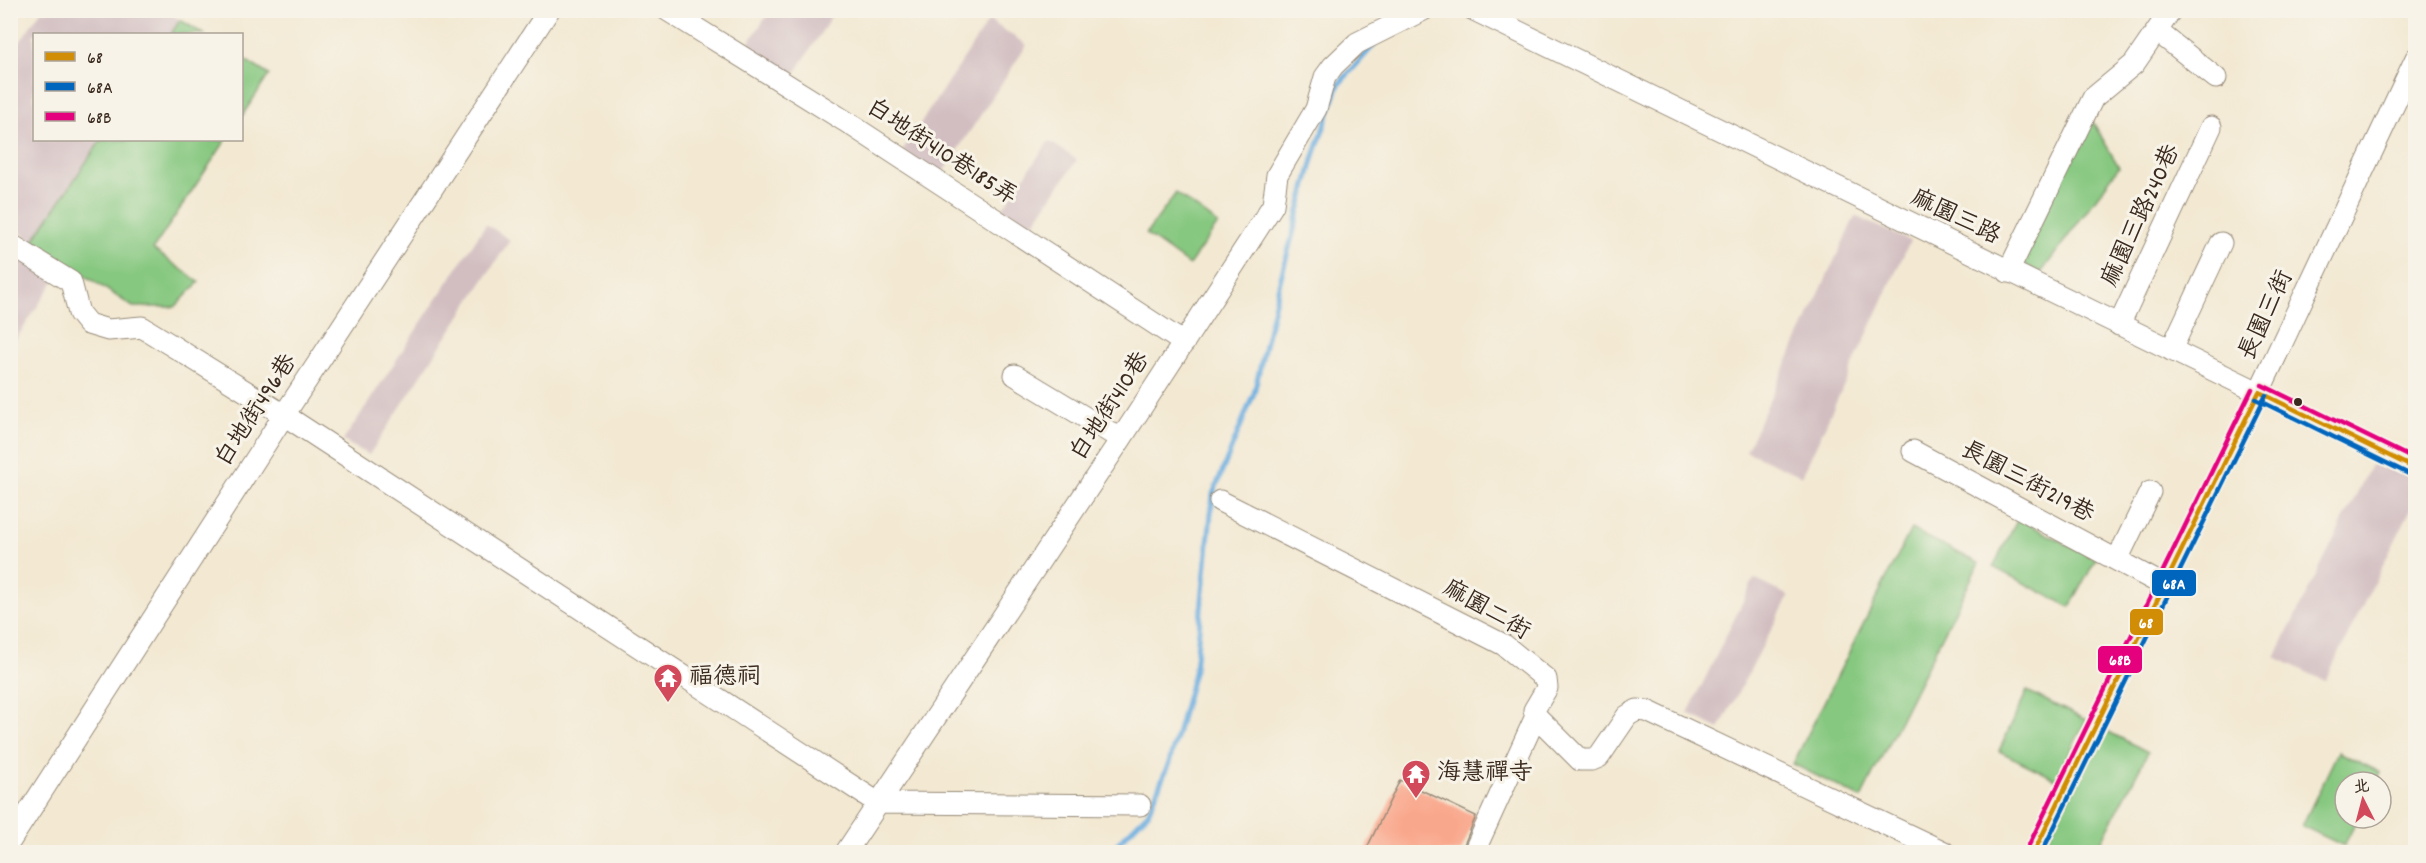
<svg xmlns="http://www.w3.org/2000/svg" width="2426" height="863" font-family="Dekko,'LXGW WenKai TC',sans-serif">
<style>
.industrial{fill:#d2bec1}
.green{fill:#86c880;stroke:#60794f;stroke-width:1.5}
.lines{fill:none;stroke-linecap:round;stroke-linejoin:round}
.stream{stroke:#6baddf;stroke-width:5}
.building{fill:#f9a78c}
.minor-casing{stroke:#978a78;stroke-width:23}
.minor{stroke:#fff;stroke-width:21}
.bus-1-casing{stroke:#f7f3e8;stroke-width:9}
.bus-2-casing{stroke:#f7f3e8;stroke-width:9}
.bus-3-casing{stroke:#f7f3e8;stroke-width:9}
.bus-1{stroke:#d18d06;stroke-width:4.5}
.bus-2{stroke:#0065bd;stroke-width:4.5}
.bus-3{stroke:#e5007d;stroke-width:4.5}
.bus-dot{fill:#3b2a1e;stroke:#f7f3e8;stroke-width:2}
.labels{text-anchor:middle;dominant-baseline:central;stroke-width:6;stroke-linejoin:round;paint-order:stroke}
.street-label{font-size:24px;fill:#3b2a1e;stroke:#f7f3e8}
.poi-label{font-size:24px;fill:#3b2a1e;stroke:#f7f3e8;text-anchor:start}
.line-badge{stroke:#f7f3e8;stroke-width:2}
.badge-label{font-size:16px;text-anchor:middle;font-weight:bold;fill:#fff}
</style>
<rect width="100%" height="100%" fill="#f7f3e8"/>
<filter id="ink" filterUnits="userSpaceOnUse"><feTurbulence type="fractalNoise" baseFrequency=".0167" numOctaves="2"/><feDisplacementMap in="SourceGraphic" scale="12" xChannelSelector="R" yChannelSelector="G"/><feConvolveMatrix kernelMatrix="1 2 1 2 8 2 1 2 1" color-interpolation-filters="sRGB"/></filter>
<filter id="wash" filterUnits="userSpaceOnUse"><feTurbulence type="fractalNoise" baseFrequency=".008" numOctaves="4" result="noise"/><feDisplacementMap in="SourceGraphic" scale="24" xChannelSelector="R" yChannelSelector="G"/><feGaussianBlur stdDeviation="1.35" result="paint"/><feColorMatrix in="noise" values="0 0 0 0 0 0 0 0 0 0 0 0 0 0 0 0 0 1.4 0 .05"/><feComposite in="paint" operator="in"/></filter>
<g filter="url(#wash)">
<rect width="100%" height="100%" fill="#f3e9d3"/>
<path class="industrial" d="M41,11h125l14,9 -9,14h-137v106h67l-68,101 -22,-15 -1,-170z
M770,11h65l-45,70 -47,-30z
M989,20l38,25 -86,130 -39,-24z
M1049,141l28,19 -48,70 -29,-18z
M1855,216l55,25 -108,235 -56,-25z
M486,224l24,16 -141,215 -26,-14z
M11,248l45,30 -45,69z
M2376,455l39,19v27l-90,180 -50,-24z
M1754,579l35,17 -70,133 -31,-16z"/>
<path class="green" d="M180,20l24,14h-33z
M242,58l27,17 -27,41z
M2087,112l32,55 -78,106 -24,-12z
M101,140h125l-73,109 46,33 -24,25h-42l-100,-66z
M1176,193l42,31 -29,41 -43,-31z
M2018,519l78,40 -26,48 -77,-40z
M1911,529l68,34 -118,235 -68,-34z
M2027,691l59,29 -30,59 -57,-28z
M2103,729l45,23 -52,100h-56z
M2338,752l42,20 -5,10h-30v36h13l-14,28 -42,-20z"/>
<g class="lines">
<path class="stream" d="M1427,15l13,-5
M1109,852l39,-39 21,-50 26,-94 18,-175 41,-101 26,-112 34,-125 25,-72 34,-38"/>
</g>
<g id="blocks">
<path class="building" d="M1400,780l76,36 -15,36h-96z"/>
</g>
</g>
<g filter="url(#ink)">
<use href="#blocks" fill-opacity="0" stroke="#978a78" stroke-width="1.5"/>
<g class="lines">
<g class="minor-casing">
<path id="minor" d="M667,10l178,111 339,222
M1474,10l942,459
M2157,31l59,47
M10,244l61,38 8,31 9,11 20,6 34,-3 142,88 594,388 262,2
M2008,272l85,-174 41,-34 37,-54
M2119,325l92,-198
M2171,350l50,-107
M1015,375l106,64
M1913,451l252,135
M1220,501l284,144 42,34 1,9 -13,22 2,6 44,44h12l7,-3 28,-41 10,-6 10,1 297,141
M2117,560l33,-68
M10,841l274,-426 265,-405
M846,852l275,-413 152,-234 4,-30 39,-66 9,-32 8,-11 24,-23 66,-33
M1474,852l62,-136
M2034,852l225,-460 157,-334"/>
</g>
<use href="#minor" class="minor"/>
<g class="bus-1-casing">
<path id="bus-1" d="M2259,392l157,77
M2034,852l225,-460"/>
</g>
<g class="bus-2-casing">
<path id="bus-2" d="M2256,399l157,77
M2042,852l224,-457"/>
</g>
<g class="bus-3-casing">
<path id="bus-3" d="M2262,385l154,75
M2027,849l225,-460"/>
</g>
<use href="#bus-1" class="bus-1"/>
<use href="#bus-2" class="bus-2"/>
<use href="#bus-3" class="bus-3"/>
</g>
</g>
<defs>
<g id="temple-pin" transform="scale(1.5)"><path d="M0 17L-7.5 6A9.5 9.5 0 1 1 7.5 6Z" fill="#d1495b" stroke="#f7f3e8"/><path d="M0-6L5-2H3V0L6.5 2.5H4V6H1.5V3h-3V6H-4V2.5H-6.5L-3 0V-2H-5Z" fill="#fff"/></g>
</defs>
<g fill-rule="evenodd">
<use href="#temple-pin" x="668" y="678"/>
<use href="#temple-pin" x="1416" y="774"/>
</g>
<circle class="bus-dot" cx="2298" cy="402" r="5"/>
<g class="labels">
<g class="street-label">
<text transform="translate(941 153) rotate(33)">白地街410巷185弄</text>
<text transform="translate(2142 216) rotate(-65)">麻園三路240巷</text>
<text transform="translate(1955 218) rotate(26)">麻園三路</text>
<text transform="translate(2267 316) rotate(-65)">長園三街</text>
<text transform="translate(1111 407) rotate(-57)">白地街410巷</text>
<text transform="translate(257 411) rotate(-57)">白地街496巷</text>
<text transform="translate(2027 483) rotate(28)">長園三街219巷</text>
<text transform="translate(1486 611) rotate(30)">麻園二街</text>
</g>
<g class="poi-label">
<text x="689" y="678">福德祠</text>
<text x="1437" y="774">海慧禪寺</text>
</g>
</g>
<g class="line-badge">
<rect x="2151" y="569" width="46" height="28" rx="6" fill="#0065bd"/>
<rect x="2129" y="608" width="35" height="28" rx="6" fill="#d18d06"/>
<rect x="2097" y="645" width="46" height="29" rx="6" fill="#e5007d"/>
</g>
<g class="badge-label">
<text x="2174" y="589">68A</text>
<text x="2146" y="628">68</text>
<text x="2120" y="665">68B</text>
</g>
<rect width="2426" height="863" fill="none" stroke="#f7f3e8" stroke-width="36"/>
<rect x="33" y="33" width="210" height="108" fill="#f7f3e8" stroke="#aca397" stroke-width="1.5"/>
<rect x="45" y="52" width="30" height="9" fill="#d18d06" stroke="#aca397" stroke-width="1.5"/>
<text x="87" y="63" font-size="18" fill="#3b2a1e">68</text>
<rect x="45" y="82" width="30" height="9" fill="#0065bd" stroke="#aca397" stroke-width="1.5"/>
<text x="87" y="93" font-size="18" fill="#3b2a1e">68A</text>
<rect x="45" y="112" width="30" height="9" fill="#e5007d" stroke="#aca397" stroke-width="1.5"/>
<text x="87" y="123" font-size="18" fill="#3b2a1e">68B</text>
<g transform="translate(2363 800) rotate(354)"><circle r="28" fill="#f7f3e8" stroke="#aca397" stroke-width="1.5"/>
<path d="M0-4.5L10 22L0 15L-10 22Z" fill="#d1495b"/>
<text y="-9" font-size="16" font-weight="bold" text-anchor="middle" fill="#3b2a1e">北</text>
</g>
</svg>
